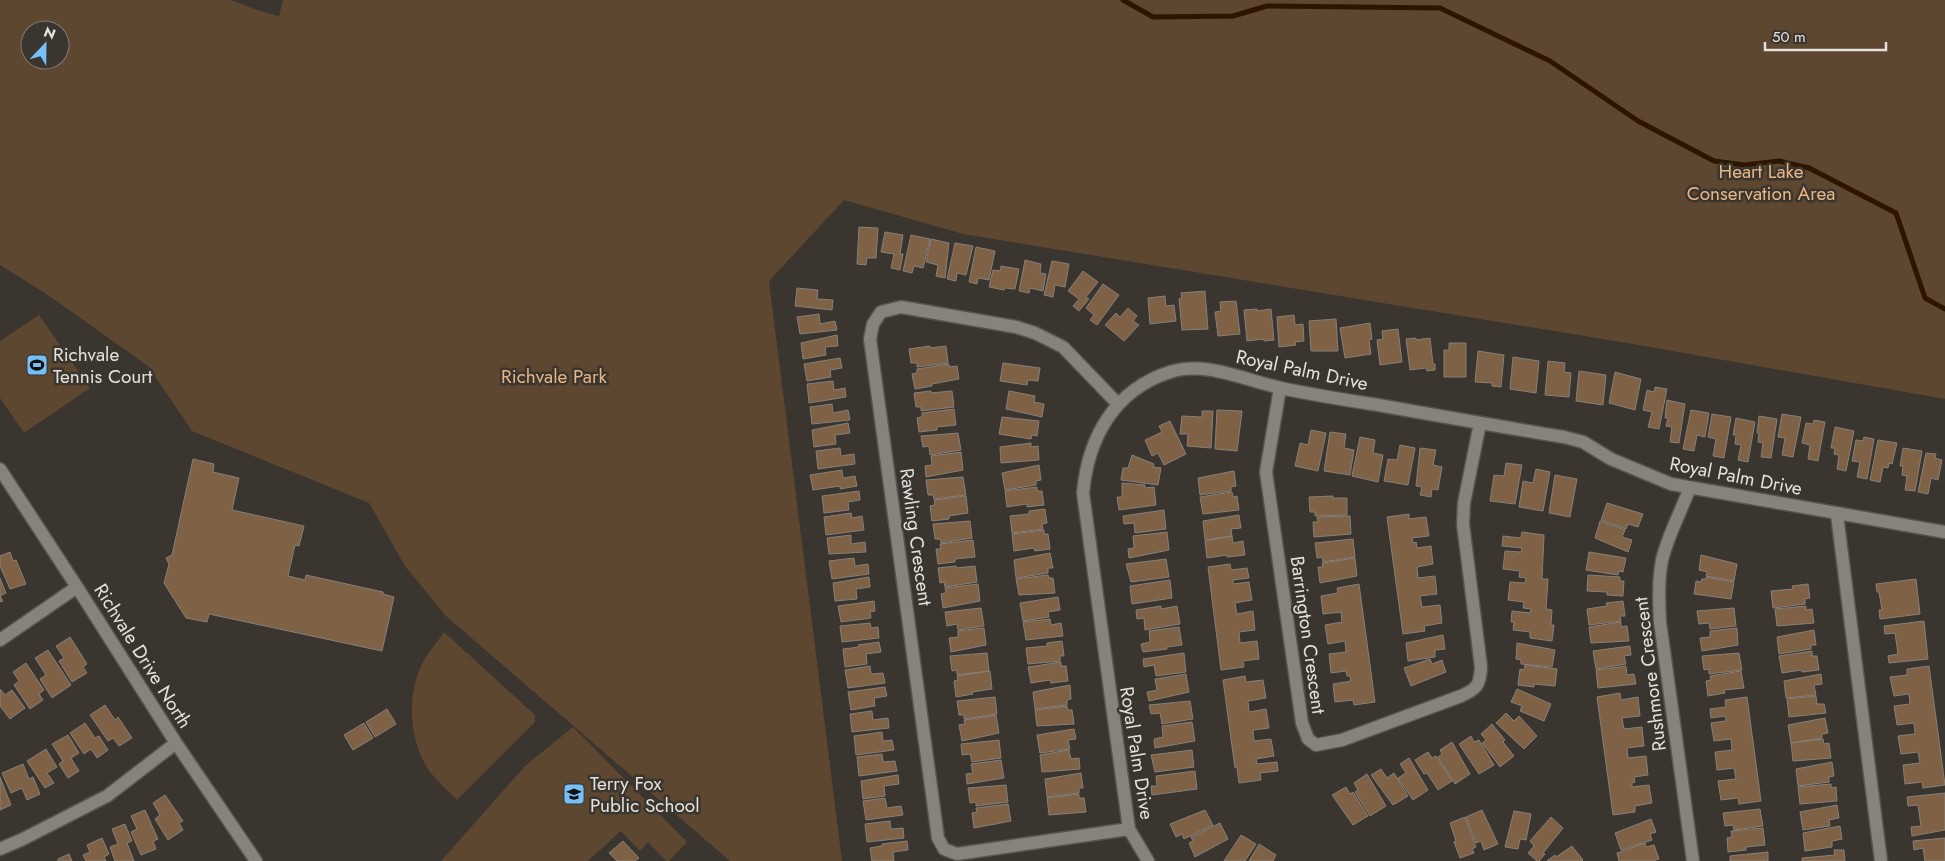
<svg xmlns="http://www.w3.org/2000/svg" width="1945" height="861" font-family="Jost,sans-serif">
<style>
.green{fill:#5d4730;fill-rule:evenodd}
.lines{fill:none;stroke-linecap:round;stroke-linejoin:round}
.stream{stroke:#2d1500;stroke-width:5}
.building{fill:#7f6245;stroke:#86807a}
.minor-casing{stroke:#58534f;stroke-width:15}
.minor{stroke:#88827c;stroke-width:12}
.labels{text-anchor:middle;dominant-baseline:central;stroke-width:5;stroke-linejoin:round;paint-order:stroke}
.park-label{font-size:19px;fill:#e8b685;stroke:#3a352f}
.poi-label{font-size:19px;fill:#e5e2de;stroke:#3a352f;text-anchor:start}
.street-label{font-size:19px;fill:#e5e2de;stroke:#3a352f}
</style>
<rect width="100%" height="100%" fill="#3a352f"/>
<path class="green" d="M0,0h231l29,11 19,5 4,-16h1662v399l-306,-54 -676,-111 -119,-34 -75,81 73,580h-112l-284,-245 -41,-50 -36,-63 -177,-72 -44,-65 -100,-71 -48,-30zM30,30h30v30h-30z
M39,315l51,73 -66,45 -24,-35v-57z
M444,632l91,83v7l-78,78c-9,-9 -19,-18 -27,-28 -21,-30 -24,-75 -8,-108 5,-11 15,-21 22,-32z
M573,727l114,115 -18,19h-3l-18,-19 -8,9 -19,-20 -33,30h-147l84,-95z"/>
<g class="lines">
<path class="stream" d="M1123,0l30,17 80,-1 34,-10 173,2 110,53 88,60 76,40 30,4 35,-4 30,7 87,45 29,85 20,11"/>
</g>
<path class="building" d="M859,227l19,1 -2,30h-9l-1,7 -9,-1z
M885,232l18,3 -3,19h3l-3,16 -9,-2 3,-14 -13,-2z
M911,235l19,4 -7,29 -9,-2 -2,7 -9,-2z
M931,239l18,4 -4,35 -9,-2 2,-11 -12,-3z
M955,243l18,3 -7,29 -9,-2 -1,8 -9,-2z
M976,247l19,4 -6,29 -11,-2 -1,6 -8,-2z
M1025,260l16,4 -1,9 6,1 -3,17 -13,-3 -1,5 -10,-2z
M1052,261l17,3 -4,23 -10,-2 -2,12 -9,-2z
M1001,266l18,3 -4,20 -10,-1 -1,2 -15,-3 4,-17 7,1z
M1083,271l15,11 -12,15 3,2 -10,12 -6,-5 6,-7 -11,-8z
M1103,284l16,11 -22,30 -7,-5 4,-5 -8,-7z
M797,288l21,2 -1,9 16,1 -1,10 -37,-4z
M1205,291l3,38 -26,1 -3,-31 3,-1 -1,-5z
M1165,296l1,10 8,-1 2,16 -26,3 -2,-26z
M1236,301l4,33 -22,2 -3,-24 6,-1 -1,-9z
M1128,308l9,8 -4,5 6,4 -15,16 -19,-16 11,-12 4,4z
M1257,309v2l14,-2 3,31 -10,1v-2l-17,2 -3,-31z
M819,314l1,10 15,-3 2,9 -37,4 -3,-17z
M1294,315l1,10 8,-1 1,17 -9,1 1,3 -17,2 -2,-30z
M1336,319l2,32h-27l-2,-30z
M1370,323l2,16 -3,1 2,14 -26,4 -5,-30z
M1398,329l4,33 -22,3 -3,-25 6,-1 -1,-8z
M837,335l1,11 -13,1 1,8 -23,4 -2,-16z
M1416,338v2l14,-2 3,26h2v6l-8,1 -1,-3 -16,2 -4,-31z
M1449,343h17v34h-22v-27h5z
M930,346v2l16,-2 2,17 -31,4v-4h-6l-2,-14z
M1478,351l26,4 -3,32 -9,-1v-3l-17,-1z
M1513,357l26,4 -3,32 -26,-4z
M840,358l2,10 -12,2 1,7 -24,4 -3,-17z
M1548,361l17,2 -1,9 7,1 -2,24 -24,-2z
M1003,363l37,5 -2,13 -10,-1 -1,5 -27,-4z
M949,364v3l8,-1 2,13 -27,5v2l-17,3 -3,-15 5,-1v-4z
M1579,371l27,4 -3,30 -27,-4z
M1615,372l26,7 -6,31 -26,-7z
M833,381l1,9 11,-2 1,9 -37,6 -2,-19z
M1655,387l12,2 -8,40 -11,-2 4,-15 -9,-2 4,-20 7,2z
M931,391v2l21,-2 2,16 -33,4v-4h-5l-2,-14z
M1009,391l26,5 -1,6 10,2 -2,13 -36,-8z
M1667,400l18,4 -6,39 -9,-1 2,-15 -6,-1 2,-8h-3z
M832,404l1,9 15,-3 2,10 -38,4 -2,-17z
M954,409l2,16 -19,2v3l-18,2 -2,-14 5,-1v-4z
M1217,410l25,1 -5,40 -22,-2z
M1691,410l18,3 -4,24 -8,-2 -3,16 -11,-2z
M1202,411h11l-2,37 -24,-2 1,-12h-8l2,-18 20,1z
M1712,414l19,3 -7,41 -11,-2 3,-17 -8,-2z
M1782,414l19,3 -8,40 -11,-2 3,-17 -7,-1z
M1759,416l18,3 -6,39 -10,-1 2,-14 -5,-1 1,-9h-2z
M1002,417l37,4 -2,15 -5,-1 -1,4 -32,-5z
M1736,418l19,4 -7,40 -10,-2 3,-15 -6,-1 1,-9h-3z
M1814,420l11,2 -7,39 -10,-2 2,-14 -8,-2 4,-20 7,1z
M1170,421l16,33 -22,11 -6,-12 -6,3 -7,-16 17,-8 -3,-6z
M848,423l2,10 -15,2 1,9 -22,3 -2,-17z
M1835,427l19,4 -8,40 -9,-2 2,-14 -5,-1 1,-6h-4z
M1311,430l15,3 -8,38 -23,-5 5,-23 8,2z
M1330,432l16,2 -2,14 10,2 -4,25 -26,-4z
M958,433l3,17 -31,5 -1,-9 -6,1 -2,-11z
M1360,437l15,3 -2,13 10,2 -5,27 -26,-6z
M1864,437l10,2 -7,40 -10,-2 3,-15 -8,-1 4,-21 7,1z
M1878,440l19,3 -5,21 -3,-1 -1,5 -5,-1 -3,15 -10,-2z
M1031,443v4l7,-1 1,14 -38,3 -1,-16z
M1400,445l15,3 -7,37 -24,-4 4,-22 9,1z
M840,448l1,8 13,-2 1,10 -37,5 -2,-18z
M1420,448l16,2 -3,15 9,2 -4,23 -6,-1 -1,8 -11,-2 2,-8 -6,-1z
M1903,448l19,3 -7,40 -10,-1 2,-14 -5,-1 1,-9h-3z
M961,452l2,18 -37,7 -1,-11 7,-1 -1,-9z
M1926,453l10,1 -1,4 7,2 -4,20 -7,-2 -3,16 -10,-2z
M1132,455l22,9 -1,3 8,1 -3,17 -37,-5 2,-12h5z
M193,459l21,5 -1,8 26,6 -7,32 72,16 -5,20 -4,-1 -7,31 17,4 1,-5 77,17v2l11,3 -12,54 -173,-37 -2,8 -21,-4 -22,-35 5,-19 -3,-6 6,-3z
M1506,463l16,2 -7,39 -25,-3 4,-26 10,1z
M1039,465l2,15 -5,1v4l-31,5 -3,-17z
M1536,469l14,3 -7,39 -24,-4 4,-26 10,2z
M842,470l1,8 12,-2 2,10 -17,3v-3l-27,4 -3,-15z
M1234,471l2,15 -5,1v4l-31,4 -2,-17z
M1555,475l22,4 -7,38 -21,-4z
M963,477l3,18 -32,4 -1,-4h-5l-2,-15z
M1122,483l23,2v3l9,-1 2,18 -37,5 -2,-13h5z
M1037,487v4h5l2,14 -17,2v-3l-20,3 -2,-16z
M859,491l1,9 -12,2 1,8 -25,3 -2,-17z
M1232,492l1,5 4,-1 2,14 -36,4 -3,-17z
M966,496l2,17 -19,3v3l-17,2 -2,-15 5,-1 -1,-5z
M1333,496v2h14v17l-32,1v-4h-5l-1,-15z
M1607,503l36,11 -5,13 -10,-3 -2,5 -25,-9z
M1045,509l2,14 -5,1 1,5 -31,4 -2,-17 19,-2v-3z
M1164,510l2,19 -31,4 -1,-10 -10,1 -1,-8z
M851,513l1,5 10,-2 2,14 -38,5 -2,-18z
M1409,514v5l17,-2 3,19 -17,2 1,5 3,-1 1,6 14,-2 2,18 -16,3 1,11 17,-2 2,18 -17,2 2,11 18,-2 2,18 -18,3 1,5 -22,3 -16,-117z
M1239,515l2,13 -10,1 1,7 -27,4 -2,-19z
M1350,516l1,18 -37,3 -1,-15h5l-1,-5z
M970,521l2,17 -31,5 -1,-4h-5l-2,-15z
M1600,521l25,9 -3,7 10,3 -4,12 -33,-14z
M1044,530v4h4l2,15 -15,2 -1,-3 -20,3 -2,-17z
M1167,532l2,18 -40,8 -1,-9 6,-1 -1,-12z
M1522,532l22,3 -2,44h6l-2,30 6,1 -1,15h3l-2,16 -22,-3v-6l-17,-2 1,-8h-3l1,-11 18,2 1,-4 -8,-1 1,-6 -16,-2 2,-18 15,1 1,-5 -7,-1 1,-6 -17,-2 2,-18 16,1 1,-4 -20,-2 1,-10 18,2z
M851,535v9l14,-2 1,10 -37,2 -2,-16z
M1232,536l1,7 10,-2 2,14 -18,2v-2l-20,3 -2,-17z
M1353,539l2,18 -32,5 -1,-5 -5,1 -2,-15z
M973,540l2,17 -20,2v3l-17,2 -2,-15h5l-1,-5z
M10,552l3,9 3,-1 10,24 -16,5 -10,-23v-10z
M1589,552l37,6 -3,14 -4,-1 -1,4 -32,-5z
M1050,553l3,15h-5v5l-32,5 -2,-18z
M1701,555l36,9 -3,17 -28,-5 1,-4 -8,-2z
M854,558l1,8 13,-2 1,10 -37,5 -3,-18z
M1355,558l2,18 -37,7 -2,-16h5l-1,-4z
M1166,559l3,18 -38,5 -5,-18z
M1230,564l1,6 16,-2 2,10 -16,2v4l16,-2 3,18 -17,3 2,11 16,-3 2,19 -16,2 1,11 17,-2 2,18 -16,2 1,6 -23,3 -13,-103z
M956,566l1,2 18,-2 2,16 -32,5 -1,-5 -4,1 -2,-15z
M1048,575l1,3h4l2,15 -36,2 -3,-16z
M1588,575l32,2v4h4l-1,15 -16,-1v-3l-20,-1z
M869,577l1,10 -14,2 1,10 -22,2 -2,-18z
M1706,577l28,5 -3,17 -37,-5 2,-13 5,1 1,-3h4z
M0,578l6,15 -6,3 3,5 -3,1z
M1916,579l4,35 -40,5 -1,-9h3l-3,-18h-2l-1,-8z
M1170,580l2,18 -40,6 -2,-18z
M978,584l2,17 -37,7 -2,-14 5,-1 -1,-5z
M1359,584l16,118 -21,3 -1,-5 -18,2 -2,-18 18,-3 -1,-5h-3l-1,-5 -15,2 -2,-19 17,-2 -1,-11 -17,3 -3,-19 17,-3 -1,-10 -18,2 -2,-18 17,-3 -1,-5z
M1808,584l2,14 -5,1v5l-32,4 -2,-17 22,-2 -1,-3z
M1058,597l2,13 -12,2 1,5 -26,4 -3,-18z
M874,601l1,10 -5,1 1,6 -30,4 -3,-16z
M1623,601l2,15h-5l1,5 -32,4 -2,-16 20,-3 -1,-3z
M1161,606v3l16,-3 3,18 -35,6 -1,-12 -7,1 -1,-9z
M1806,606v4l6,-1 2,14 -37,3 -2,-17z
M981,608l3,18 -26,4 -1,-6 -10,2 -2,-14z
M1734,608l2,18 -26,3 -1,-6 -10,1 -2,-13z
M1050,619l1,6 10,-2 2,13 -37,4 -3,-18z
M1924,621l4,38 -39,4 -1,-7 10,-2 -3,-21 -10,1 -1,-8z
M1621,622v5l6,-1 2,15 -38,2 -2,-16z
M870,623l1,5 7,-1 1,11 -37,4 -2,-16z
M1179,627l3,18 -15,2v2l-24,3 -2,-8 9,-2 -1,-11z
M984,628l2,17 -35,7 -2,-14 9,-1v-6z
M1737,628l1,17 -36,6 -2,-13 10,-1v-6z
M1814,630l2,15h-5v4l-32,5 -2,-17z
M1443,635l2,14 -10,1v7l-27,4 -2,-18z
M70,637l17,27 -4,3 4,6 -15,9 -13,-21 5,-3 -8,-12z
M1062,641l2,15h-4v5l-32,3 -2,-16 21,-2v-3z
M879,642l2,10 -15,2 1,10 -22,3 -2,-18 16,-2 -1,-2z
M1517,643l38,7 -3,17 -31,-3v-4l-5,-1z
M1630,646l1,9 -7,1 2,8 -30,5 -3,-18z
M48,650l23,35 -19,13 -12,-19 6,-4 -11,-17z
M1812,651v5h5l2,14 -17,2 -1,-2 -19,3 -3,-17z
M987,653l2,18 -32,4v-5l-5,1 -2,-15z
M1184,653l2,19 -30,4 -2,-11 -10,2 -1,-8z
M1739,653l3,17 -33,4v-5l-5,1 -2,-14z
M1430,659l2,5 10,-4 4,12 -35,14 -7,-18z
M1061,662v4h5l2,15 -17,2 -1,-3 -19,3 -3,-16z
M26,663l18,27 -5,4 4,6 -13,9 -16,-24 5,-4 -6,-9z
M1525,665l32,4 -2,17 -21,-2v3l-16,-2 2,-16 4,1z
M870,666l1,8 12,-1 2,10 -37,5 -3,-18z
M1626,666l1,9 7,-1 2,10 -38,4 -2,-18z
M1929,666l16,119 -22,3 -1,-6 -17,2 -2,-19 17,-2 -2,-11 -17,2 -3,-18 17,-2 -1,-11 -17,2 -3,-19 16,-2 -1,-10 -15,2 -4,-19 17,-2v-6z
M990,671l2,18 -20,3 1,2 -17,3 -2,-16 4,-1 -1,-4z
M1741,671l3,17 -20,2 1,3 -17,3 -2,-15 5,-1 -1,-4z
M1186,674l3,18 -40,9 -2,-9 10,-2 -2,-11z
M1821,674l1,10 -8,1 2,10 -30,3 -2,-17z
M1245,676l1,6 17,-2 3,18 -18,3 1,11 17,-3 3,19 -16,2 1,11 17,-2 3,17 -18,3 1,5 20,-2 1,9 -18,2 1,7 -22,3 -2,-16 -2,1 -12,-88z
M1070,685l1,14 -4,1v5l-32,4 -2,-17z
M885,687l2,9 -13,2 1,8 -24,4 -3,-18z
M0,689l5,6 7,-5 13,18 -15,11 -10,-13z
M1517,689l34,15 -7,17 -24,-10 2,-5 -11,-4z
M1620,693l1,7 17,-3 2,19 -18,2 2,11 18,-2 2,19 -17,2 1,10 18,-2 2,19 -14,2 1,5 -3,1v4l17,-2 3,18 -17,3v6l-22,3 -16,-118z
M1816,696l1,8h7l2,9 -37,4 -2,-18z
M995,697l2,17 -33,5v-4h-5l-2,-14z
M1747,697l14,104 -22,3 -1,-6 -17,2 -3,-19 18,-2 -2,-11 -17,2 -2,-18 17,-2 -1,-11 -17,2 -3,-18 15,-2 -1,-5 -14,2 -1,-9 16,-2 -1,-7z
M1190,701l3,18 -31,5 -2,-11 -9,1 -2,-9z
M105,705l10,15 3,-3 14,21 -13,8 -6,-8 -5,3 -18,-26z
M1067,706l1,4h4l2,14 -37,2 -2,-16z
M387,709l9,15 -21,13 -9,-15z
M872,711l1,9 15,-2 1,10 -37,4 -2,-18z
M1506,713l8,8 5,-5 18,20 -13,13 -28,-26z
M996,715l3,18 -37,8 -3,-16 6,-1 -1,-4z
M1825,718l3,15 -6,1v4l-31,5 -3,-18z
M1192,722l3,19 -40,7 -1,-9 9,-2 -1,-11z
M85,723l10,15 4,-2 9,14 -11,8 -6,-9 -7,5 -14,-21z
M364,723l9,15 -20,12 -9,-15z
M1492,724l13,16 -2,2 11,14 -14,11 -18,-24 4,-3 -5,-6z
M1074,729l2,10 -8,1 2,9 -30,4 -3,-18z
M882,732l1,9 9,-1 2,10 -38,5 -2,-19z
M68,735l11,18 -8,5 8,13 -11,7 -9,-14 4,-3 -11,-17z
M1471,736l3,6 5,-2 15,25 -15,9 -20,-30z
M1823,739l1,5 5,-1 2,15 -38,3 -2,-18z
M999,740l2,18 -29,4 -2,-8 -8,1 -1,-11z
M1452,742l18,32 -15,10 -17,-27 4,-3 -2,-4z
M46,749l11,18 -10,6 7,10 -9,5 -18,-27z
M1069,750l2,9 8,-1 1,11 -38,3 -2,-17z
M1192,750l2,17 -39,5 -4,-17z
M1428,752l4,6 4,-2 16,25 -14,9 -11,-17 -3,1 -9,-14z
M882,754l1,8 12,-1 2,10 -38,5 -2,-19z
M1409,758l19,32 -15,10 -15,-22 8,-5 -6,-9z
M1001,760l3,18 -37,6 -1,-10 7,-1 -2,-9z
M1832,762l2,14 -5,1v5l-31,4 -2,-17z
M23,764l6,15 4,-2 7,17 -13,6 -5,-12 -11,5 -9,-20z
M1381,769l6,9 7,-5 14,23 -15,9 -22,-30z
M1195,771l2,18 -45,6 -1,-9h6l-1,-10z
M1081,773l2,15h-4v5l-32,4 -2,-18z
M1367,774l19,32 -16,10 -15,-24 3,-2 -4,-7z
M898,775l1,9 -15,2 1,10 -22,3 -2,-18z
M0,777l11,28 -11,5z
M1831,784v4l5,-1 1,14 -37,3 -2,-17z
M1006,785l2,17 -32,4v-4l-6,1 -2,-15z
M1346,787l4,7 3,-2 15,24 -15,9 -21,-30z
M1945,793v37l-33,6 -1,-9 10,-1 -3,-21 -10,1 -1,-9z
M1079,794v4h5l2,14 -37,3 -2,-17z
M165,795l18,26 -4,2 4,7 -15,10 -13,-21 5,-4 -7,-12z
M885,798l2,10 14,-2 2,9 -37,5 -3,-19z
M1008,804l3,17 -37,7 -2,-15 5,-1 -1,-4z
M1837,805l2,13 -10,2 1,6 -27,4 -3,-18z
M1760,809l3,17 -29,4 -1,-5 -8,1 -2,-13z
M145,810l13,29 -5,2 3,8 -15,6 -10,-23 6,-3 -6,-13z
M1205,810l8,15 -29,14 -2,-5 -6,3 -6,-13z
M1482,810l16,34 -14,6 -3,-9 -5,2 -10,-26z
M1514,811l17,3 -5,26 -6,-1 -2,10 -13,-2z
M1465,817l11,30 -4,2 2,4 -14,5 -6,-16 2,-1 -6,-18z
M1551,817l12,11 -20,25 2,1 -6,7h-2l-9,-8 6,-7 -4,-5z
M1651,819l5,13 -6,2 2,6 -31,10 -6,-17z
M890,821l1,8 12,-1 1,10 -37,4 -2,-18z
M1220,823l8,16 -33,18 -6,-14 4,-2 -2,-4z
M125,824l7,17 -5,2 7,18h-19l-5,-14 8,-3 -6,-15z
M1840,826l2,13 -10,2v6l-27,4 -2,-18z
M1763,828l2,17 -19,2v3l-18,2 -1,-14 5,-1 -1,-6z
M1241,835l15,9 -11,17h-21z
M102,838l7,16 -5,3 2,4h-20l-3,-6 7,-3 -3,-7z
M1945,838v23h-20l-2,-13 -9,2 -1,-9z
M623,841l16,17 -4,3h-18l-8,-8z
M907,841l1,9 -15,2 1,9h-22l-2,-13 12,-2v-2z
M1645,843l1,4 8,-2 5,14 -6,2h-34l-2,-8z
M1259,844l17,11 -3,6h-24z
M1572,846l11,14 -1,1h-35l8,-6 1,2z
M1834,850h10l1,11h-43v-3l33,-3z
M1768,852v9h-38v-5z
M69,854l3,7h-14v-2z"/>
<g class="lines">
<g class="minor-casing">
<path id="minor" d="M1280,388l-14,84 36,251 6,16 8,6 26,-5 119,-44c16,-7 19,-11 20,-29l-18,-143 1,-21 16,-80
M1118,404l-55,-57 -28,-14 -19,-6 -115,-20 -20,5 -8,12 -3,15 68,499 6,11 13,5 172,-25
M0,469l77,118 99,156 80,118
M1690,487c-9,25 -22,48 -28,73 -4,21 -3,41 -2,62l33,239
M1837,515l44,346
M0,640l77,-53
M0,849l23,-10 84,-43 69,-53
M1148,861l-19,-32 -46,-336c5,-55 31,-103 87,-121 35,-12 77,9 111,16 32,7 65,12 97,17 62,11 124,22 186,32l19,5 28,17 60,25 274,48"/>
</g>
<use href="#minor" class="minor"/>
</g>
<defs>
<g id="stadium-square" transform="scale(1.125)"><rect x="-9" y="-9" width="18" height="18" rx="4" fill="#77bff7" stroke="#3a352f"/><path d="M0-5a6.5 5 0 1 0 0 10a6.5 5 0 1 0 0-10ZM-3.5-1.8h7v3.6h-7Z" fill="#111"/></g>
<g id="school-square" transform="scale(1.125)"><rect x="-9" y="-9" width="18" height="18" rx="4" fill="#77bff7" stroke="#3a352f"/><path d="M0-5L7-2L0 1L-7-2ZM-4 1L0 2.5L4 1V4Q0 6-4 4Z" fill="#111"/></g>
</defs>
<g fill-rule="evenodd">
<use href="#stadium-square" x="37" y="365"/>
<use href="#school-square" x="574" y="794"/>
</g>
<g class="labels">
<g class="park-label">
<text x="1761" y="171">Heart Lake<tspan x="1761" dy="22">Conservation Area</tspan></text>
<text x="554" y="376">Richvale Park</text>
</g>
<g class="poi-label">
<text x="53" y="354">Richvale<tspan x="53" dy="22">Tennis Court</tspan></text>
<text x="590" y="783">Terry Fox<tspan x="590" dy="22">Public School</tspan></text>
</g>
<g class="street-label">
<text transform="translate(1302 370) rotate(12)">Royal Palm Drive</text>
<text transform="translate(1736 476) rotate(11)">Royal Palm Drive</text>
<text transform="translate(916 537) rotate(82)">Rawling Crescent</text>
<text transform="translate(1308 635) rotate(82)">Barrington Crescent</text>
<text transform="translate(143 656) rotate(58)">Richvale Drive North</text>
<text transform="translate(1650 674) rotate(-97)">Rushmore Crescent</text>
<text transform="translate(1137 753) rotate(81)">Royal Palm Drive</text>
</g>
</g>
<g transform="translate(45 45) rotate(22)"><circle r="24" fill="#3a352f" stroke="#7e7a75"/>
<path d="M0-4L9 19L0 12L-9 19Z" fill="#77bff7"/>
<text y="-8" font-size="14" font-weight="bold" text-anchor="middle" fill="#e5e2de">N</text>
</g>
<path d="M1765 42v8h121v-8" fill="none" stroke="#e5e2de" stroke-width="2.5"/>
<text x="1772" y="42" font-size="15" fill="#e5e2de" stroke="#3a352f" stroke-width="4" paint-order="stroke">50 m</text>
</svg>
